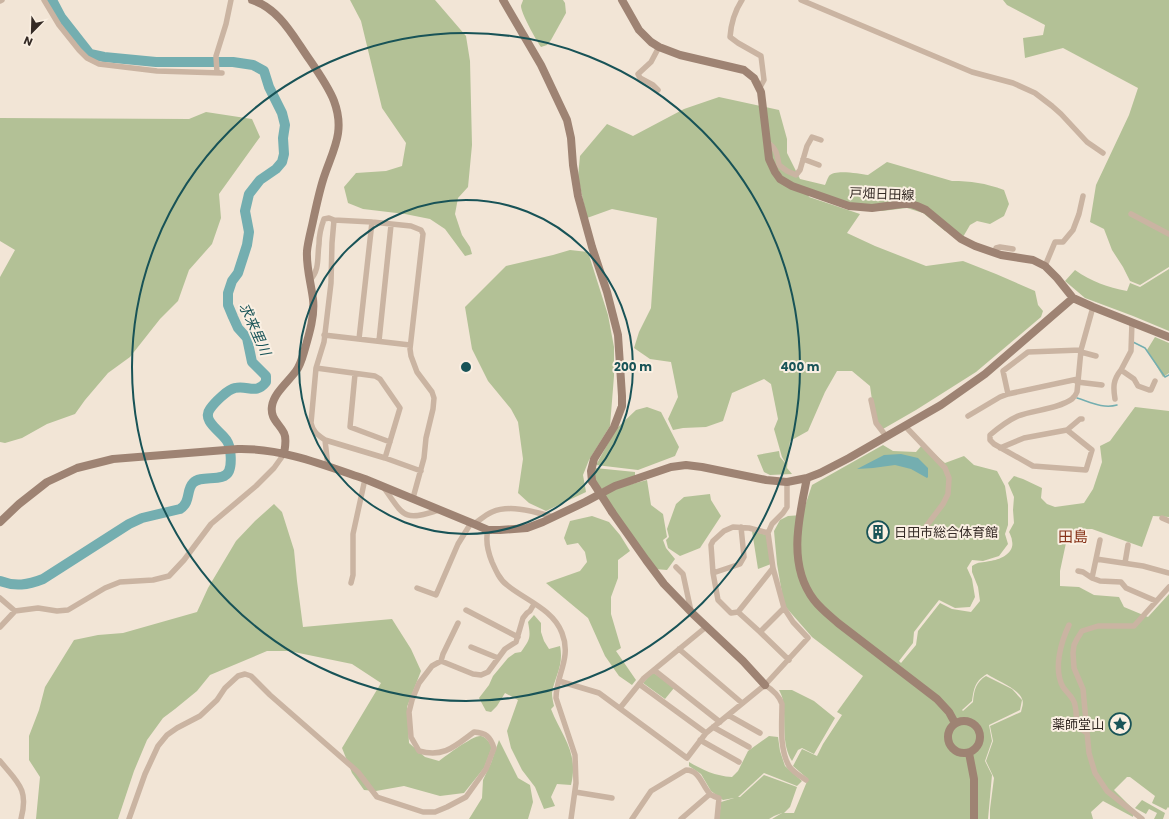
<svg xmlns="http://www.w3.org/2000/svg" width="1169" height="819" font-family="Poppins,'Noto Sans JP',sans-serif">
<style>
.green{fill:#b3c196}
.water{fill:#74aeb0}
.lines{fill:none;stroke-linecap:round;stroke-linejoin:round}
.stream{stroke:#74aeb0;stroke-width:1.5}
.river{stroke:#74aeb0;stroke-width:10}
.street{stroke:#cab4a2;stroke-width:5.5}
.secondary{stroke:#9e8373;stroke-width:8}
.secondary-bridge{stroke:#9e8373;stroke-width:8}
.ring{fill:none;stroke:#185357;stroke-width:2}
.labels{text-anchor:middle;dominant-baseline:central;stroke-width:4;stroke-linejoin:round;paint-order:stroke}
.street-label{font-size:13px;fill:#342a25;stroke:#faefe2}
.poi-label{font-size:13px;fill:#342a25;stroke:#faefe2;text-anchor:start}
.water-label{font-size:14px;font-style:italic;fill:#185357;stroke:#faefe2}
.quarter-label{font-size:15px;fill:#87341a;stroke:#faefe2}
.centre{fill:#185357;stroke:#faefe2;stroke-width:2}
.ring-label{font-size:12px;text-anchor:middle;font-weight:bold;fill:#185357;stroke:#faefe2;stroke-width:4;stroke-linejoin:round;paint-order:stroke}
</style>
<rect width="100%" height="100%" fill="#f2e5d6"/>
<path class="green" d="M350,0h85l31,36 4,25 2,84 -4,42 -10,11 -3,16 7,21 8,12 2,7 -7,2 -20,-27 -15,-10 -25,-5 -42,-5 -15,-6 -4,-16 12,-14 30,-2 16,-5 4,-23 -24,-35 -21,-87z
M523,0h40l2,3 1,10 -15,27 -4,5 -6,2c-5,-7 -20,-34 -20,-41 0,-1 2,-5 2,-6z
M1003,0h166v267l-29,18 -10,-4 -7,-14 -11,-17 -8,-21 -14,-7 6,-37 33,-70 9,-27 -75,-40 -38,10 -2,-20 20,-3 2,-10 -38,-20z
M719,97l60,13 8,29v14l13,26 25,6c1,-2 2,-6 4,-9 6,-7 30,-2 39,-1l19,-13 65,19c19,0 33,2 52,9l5,14 -5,12 -14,8 -13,-3 -7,4 -7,12 -18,-6 -22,-18 -16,-5 -25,3 -74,-17 1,3 51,17 -13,19 28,13 51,20 37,-5 33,13 39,17 3,14 5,6 -2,6 -65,55 -60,38 -33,19 -6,-7 -4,-15 -3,-21 -18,-15h-15l-12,21 -17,39 -18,10 -3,27 5,6 -22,1 -6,-3 -7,-17 22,-4 1,6 6,7 -4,-7 -8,-28 4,-10 -7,-35 -7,-5 -32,14 -9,28 -17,6 -23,1 -10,2 -5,-11 10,-22 -7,-35 -21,-3 -16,-11 5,-16 12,-24 6,-90 -45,-9 -25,9 -9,-41 2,-21 27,-32 26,12 51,-27z
M206,112l46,7 8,18 -41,57 2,24 -9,26 -23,26 -11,31 -18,18 -30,38 -22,16 -23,27 -10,14 -28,10 -25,14 -17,5 -5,-1v-165l15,-27 -15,-9v-123l189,1z
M570,250l18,2 20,63 6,32v29l-4,50 -21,34 -6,15 3,17 -40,19 -17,-8 -11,-10 5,-34 -5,-37 -7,-13 -23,-28 -16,-32 -7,-42 41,-41 47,-11z
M1169,269v62l-36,-15 -48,-18 -20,-17 10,-11c17,12 32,17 52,21l3,-8 10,4z
M1155,337l14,6v30l-6,4 -16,-27z
M647,407l14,5 18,35 -4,9 -37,14 -42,-5 20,-36 20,-19z
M1135,407l34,4v106l-16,-1 -11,31 -50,-18h-15l-11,14 -6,28v15l19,1 15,8 25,2 5,10 24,10 21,-23v214l-1,-1 -2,3 -14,-7 3,-7 -25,-19h-3l-13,13 19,19v8l-30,-16 -12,11 2,7h-103v-10l4,-31 -8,-17 7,-20 -3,-15 31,-14c1,-5 3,-9 1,-13 -3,-10 -26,-19 -35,-25 -12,7 -13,14 -15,27l-10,9 1,1 10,-9c1,-12 3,-20 13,-26l26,13 10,11 -2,10 -31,15 3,16 -7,20 7,14 -4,44h-216l10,-6 -8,3 -5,3h-50l2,-17 13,-4 -11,2 -12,-9 -10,-17 -12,-8v-4c14,8 26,14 43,15l6,-6 10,-20 21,-15 9,1 2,14 5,15 17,15 -5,5 -33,-13 -26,24h2l24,-22 33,12 -7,20 -6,6h10l14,-34 -15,-13 9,-17 15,7 6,-12 19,-29 -5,-3 26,-36 -51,-39 -28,-32 -7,-41 -3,-33 6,-11 8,-4 14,-1 10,-30 71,-40 10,6 23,1 7,-8 22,19 19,-7 10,9 23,6 8,15 3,19v20l-3,9 3,10 -9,12 -16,5 -11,-1 -5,8 5,11 3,18 -5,10 -15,1 -16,-8 -25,32 -1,11 -14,18 2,2 15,-18 2,-14 22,-28 12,6 19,3 9,-11 -2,-14 -6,-15v-6c7,-5 10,-3 18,-5 10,-1 25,-8 22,-20 0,-3 -2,-7 -3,-9l5,-9 -1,-13 1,-13 -6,-14 6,-7 9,3 19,9 -1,10 6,6 8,3 29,-4 9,-14 9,-27 -2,-16 10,-5z
M595,468l40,4v4l-34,13 -6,-10z
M647,480l4,25 12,9 4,23 -4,3 3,8 9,11 -8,11 -12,-1 -51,-74 13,-7z
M710,494l1,6 10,16 -21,32 -20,8 -12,-8 -2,-8 3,-3 -2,-8 9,-25 8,-7z
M274,504l8,8 12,38 3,31 6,46 89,-8 19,30 10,22 -14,36 2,36 16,14 14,4c8,-6 34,-26 42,-25 5,1 8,6 11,11l-8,21 -20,25 -24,3 -36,-10 -28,5 -12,-1 -12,-17 -10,-25 39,-65 -29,-19 -63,-13h-22l-57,24 -13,16 -22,18 -12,9 -16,22 -13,31 -16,48h-82l4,-42 -11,-17v-24l10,-26 6,-23 29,-47 24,-5 25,-2 74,-21 11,-24 28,-47 19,-20z
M592,516l17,6 11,13 10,16 -12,9v18l-7,19v17l10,34 -5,3 20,29 -4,5 -13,-9 -14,-20 -17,-38 -42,-35 34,-12 7,-9 -2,-10 -7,-9 -11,2 -3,-7 6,-17z
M752,531l15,4 4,29 -13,5z
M534,615l7,8v9l3,9 5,8 11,-3c4,20 -5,29 -8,47 0,4 1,9 2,13l-3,3c11,28 28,43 20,76l-14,-1 -6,13 4,9 -11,3 -9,-22 -13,-17 -11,-22 -4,-17 11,-31 -13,-7 -8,13 -6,6 -5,-1 -7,-13 10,-13 4,-9 15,-18 7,-5 6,-1c9,-13 10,-14 7,-30z
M654,673l20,15 -9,11 -22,-16 7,-8z
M779,690h13l22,11 21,17 -21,36 -12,-6 -4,2 -6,11c-11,-17 -6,-40 -9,-59 0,-4 -2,-8 -4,-12z
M499,740l19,38 12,7 3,17 -5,17h-59l13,-21 1,-18 8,-17z
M1142,800l23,13 -2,6h-9l3,-6 -8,-4 -3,5 -11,-6z"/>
<path class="water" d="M901,454l17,4 10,10v9l-1,1 -16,-9 -16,-4 -22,3 -16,1 27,-14z"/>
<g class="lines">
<path class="stream" d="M1133,342l12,6 20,29 4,-2
M1077,398c13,4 26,11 40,7"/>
<path class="river" d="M0,581c15,6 28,4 43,-2l86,-55 13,-6 38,-9c11,-7 6,-19 13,-26 8,-9 31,0 36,-12 3,-7 2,-24 -2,-30 -5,-9 -26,-20 -17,-32 4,-6 18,-20 25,-21 13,-3 21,7 31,-6v-6l-14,-14 -5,-24 -9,-10 -5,-11 -5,-12v-12l4,-12 6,-8 9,-28 2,-13 -4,-21 4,-17 11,-14 16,-11 6,-7 2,-8 -1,-16 2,-13 -3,-12 -13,-26 -5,-16 -11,-6 -20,-3h-77l-52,-5 -14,-3 -29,-37 -9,-17"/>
<path class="street" d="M44,0l15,25 20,25 8,8 12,6 58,7 65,2
M742,0c-8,12 -11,24 -12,37l8,6 23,13 3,24 -5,9
M801,0l171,72 41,11 22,10 17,13 9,8 26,28 16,11
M0,1l2,-1
M217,73l-1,-17 10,-32 5,-24
M658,90l-5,-5 -13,-7 -2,-4 13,-12 8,-15
M767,142c10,7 10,12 12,23l8,6 9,4 4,-5 7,-24 5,-9 9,3
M803,159l16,6
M1131,214l38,20
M334,220l-2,23 -1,40 -7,59 -8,26 -5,55c2,9 7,12 14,17l60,18 36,13
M995,253l1,-5 4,-1 13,2
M1045,266l10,-24h8l10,-12 6,-16 4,-18
M310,280c10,-10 7,-23 9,-36 0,-9 2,-17 5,-25l5,-1 5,2 38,2 39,4 10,4 2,4 -13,115 1,7 6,16 15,20 2,6 -1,11 -7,29 -2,20 -11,40
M1132,322l-1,29 -10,19 13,9 4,7 11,4h2l4,-9
M324,335l86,10
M359,339l13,-117
M379,341l12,-116
M1081,352l15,4
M316,368l59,8 5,3 20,29 -15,50
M355,374l-5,53 40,15
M1077,382l25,3
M1008,394l-5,-23 25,-19 53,-2
M1115,399c-2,-12 -2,-19 6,-29
M871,400l5,23 10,13
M968,416l32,-19 8,-3 70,-15
M905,426l40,42 4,10 -1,16 -5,10 -25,33
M1067,430l25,20 -6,20 -53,-4 -39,-22 -4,-4v-5c7,-6 19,-15 28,-19 16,-6 40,-7 54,-17 2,-2 4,-4 5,-7l4,-42 12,-43
M325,440l3,27
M1000,448l24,-10 43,-8 13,-11h2
M384,488c20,28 19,34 55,22
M1162,518l7,3
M474,524c6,-4 11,-9 18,-12 19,-8 43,0 62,5
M488,530c-3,11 0,22 4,32 4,9 8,18 15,23 18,15 46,24 55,48 10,25 -6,42 -6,65l19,57 1,28 -5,36
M768,533l-19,-5 -16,-1 -9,4 -11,10 -2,4 2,28 5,27 13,13 7,-1 35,-44
M1100,540l-8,38 8,3 21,1 5,6 30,13
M1096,559l47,7 26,7
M1125,563l3,-18
M676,567l7,7 8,37
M1078,571l5,1 9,6
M713,573l27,-9 4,-7 -3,-30
M351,583l2,-8v-41l12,-55
M417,588l19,7 22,-51 13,-21
M0,598l15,13
M466,610l52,27
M738,612l22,20 29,28
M1069,625c-8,17 -16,44 -6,62 4,6 11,11 12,18 3,13 -2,20 12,28
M0,627l15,-16 23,-3 19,3 11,-1 37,-22 15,-6 33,-2 16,-4 15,-16 27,-36 45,-38 18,-18 10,-14
M760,632l24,-24
M471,647l27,11
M679,649l63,54
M441,661l2,-7 15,-31
M654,670l66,52
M559,681l40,12 88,65 19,-25 59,-48 43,-47 -15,-16 -9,-14 -11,-40 -5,-35 4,-9 11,-11 4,-6v-25
M639,684l67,49
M765,685c8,5 14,10 17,19 0,20 -3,44 7,62 4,6 11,10 17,14
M620,708l24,-30 62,-51
M728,715l32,18
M713,727l36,20
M700,740l39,22
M0,761c18,22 29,28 21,58
M575,792l37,6
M129,819l16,-45 13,-28 9,-11 10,-7 23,-12 17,-16 8,-12 13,-12 7,-2 6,2 19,19 88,77 19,25 46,15h12l12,-5 19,-10 20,-28 8,-21c-4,-12 -8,-15 -20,-16 -19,14 -30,26 -55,19l-8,-14 -2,-25 3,-12 7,-17 13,-17 9,-5 32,13 8,1 7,-3 17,-23 11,-7 7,-24 4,-5 3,-2 4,-7
M632,819l19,-28 35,-21c14,0 16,16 24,24 2,2 6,3 9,4l-2,21
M681,819l29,-25
M1142,819l-35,-28 -12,-18 -6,-20 -6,-64 -9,-21 -1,-15 1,-8 3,-6 5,-8 16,-5h36l35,-39"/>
<path class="secondary" d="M252,0c23,7 37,29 49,47 11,17 26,36 33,54 12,32 -2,50 -11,79 -4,13 -7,27 -10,41 -2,10 -5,20 -6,30 -1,16 4,32 6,48 2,17 -4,36 -9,53 -2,7 -4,14 -8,19 -8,11 -22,22 -24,35 -2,13 7,17 12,27 3,6 1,14 0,21
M503,0l38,65 26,55 4,18 2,27 5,31 14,51 15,45 11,43 4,61v10l-8,21 -20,32 -3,12 1,10
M622,0l17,30 12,12 8,5 21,8 64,15 10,8 7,14 8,67 6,13 5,7 12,7 57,20 23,2 30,-4h9l6,2 9,4 35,29 14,7 26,9 32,5 12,6 12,12 16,20 20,9 76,30
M807,478c-8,39 -20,87 7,122 7,9 16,16 24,23l99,76 12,13 6,11
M612,512l34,48 18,24 29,30 50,47 22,24
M0,522l19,-18 28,-22 30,-14 36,-9 125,-10c44,-1 86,16 127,30l109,45 14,6h12l27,-2 16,-6 42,-20 30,-16 56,-19 15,-2 16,2 64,13 21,2 20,-4 13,-5 29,-15 92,-53 44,-31 88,-76
M948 737a16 16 0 1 1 32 0a16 16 0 1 1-32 0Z
M969,753l5,26v40"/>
<path class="secondary-bridge" d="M592,481l20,31"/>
</g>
<g class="ring">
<circle cx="466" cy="367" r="167"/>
<circle cx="466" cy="367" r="334"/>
</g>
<defs>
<g id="building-ring" transform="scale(1.15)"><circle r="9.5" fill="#faefe2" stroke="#185357" stroke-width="1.5"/><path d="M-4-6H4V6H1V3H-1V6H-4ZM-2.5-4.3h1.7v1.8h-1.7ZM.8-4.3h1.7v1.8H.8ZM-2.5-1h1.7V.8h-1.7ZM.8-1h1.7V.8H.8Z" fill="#185357"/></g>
<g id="sight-ring" transform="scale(1.15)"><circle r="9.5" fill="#faefe2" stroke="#185357" stroke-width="1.5"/><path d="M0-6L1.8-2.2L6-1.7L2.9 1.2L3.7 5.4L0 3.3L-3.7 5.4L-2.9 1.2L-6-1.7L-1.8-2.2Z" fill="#185357"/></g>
</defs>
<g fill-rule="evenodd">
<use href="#building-ring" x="878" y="532"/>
<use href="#sight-ring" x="1120" y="724"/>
</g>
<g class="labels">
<g class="street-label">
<text transform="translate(882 194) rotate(2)">戸畑日田線</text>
</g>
<g class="poi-label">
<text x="894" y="532">日田市総合体育館</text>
<text x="1104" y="724" text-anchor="end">薬師堂山</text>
</g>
<g class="water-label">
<text transform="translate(255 329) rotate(66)">求来里川</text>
</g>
<g class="quarter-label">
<text x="1073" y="536">田島</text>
</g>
</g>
<circle cx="466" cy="367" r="6" class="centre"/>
<g class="ring-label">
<text x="633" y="371">200 m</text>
<text x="800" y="371">400 m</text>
</g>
<g transform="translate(32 32) rotate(203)" stroke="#faefe2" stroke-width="3" paint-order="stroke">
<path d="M0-3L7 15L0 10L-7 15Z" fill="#342a25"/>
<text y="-6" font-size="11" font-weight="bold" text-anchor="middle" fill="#342a25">N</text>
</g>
</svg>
